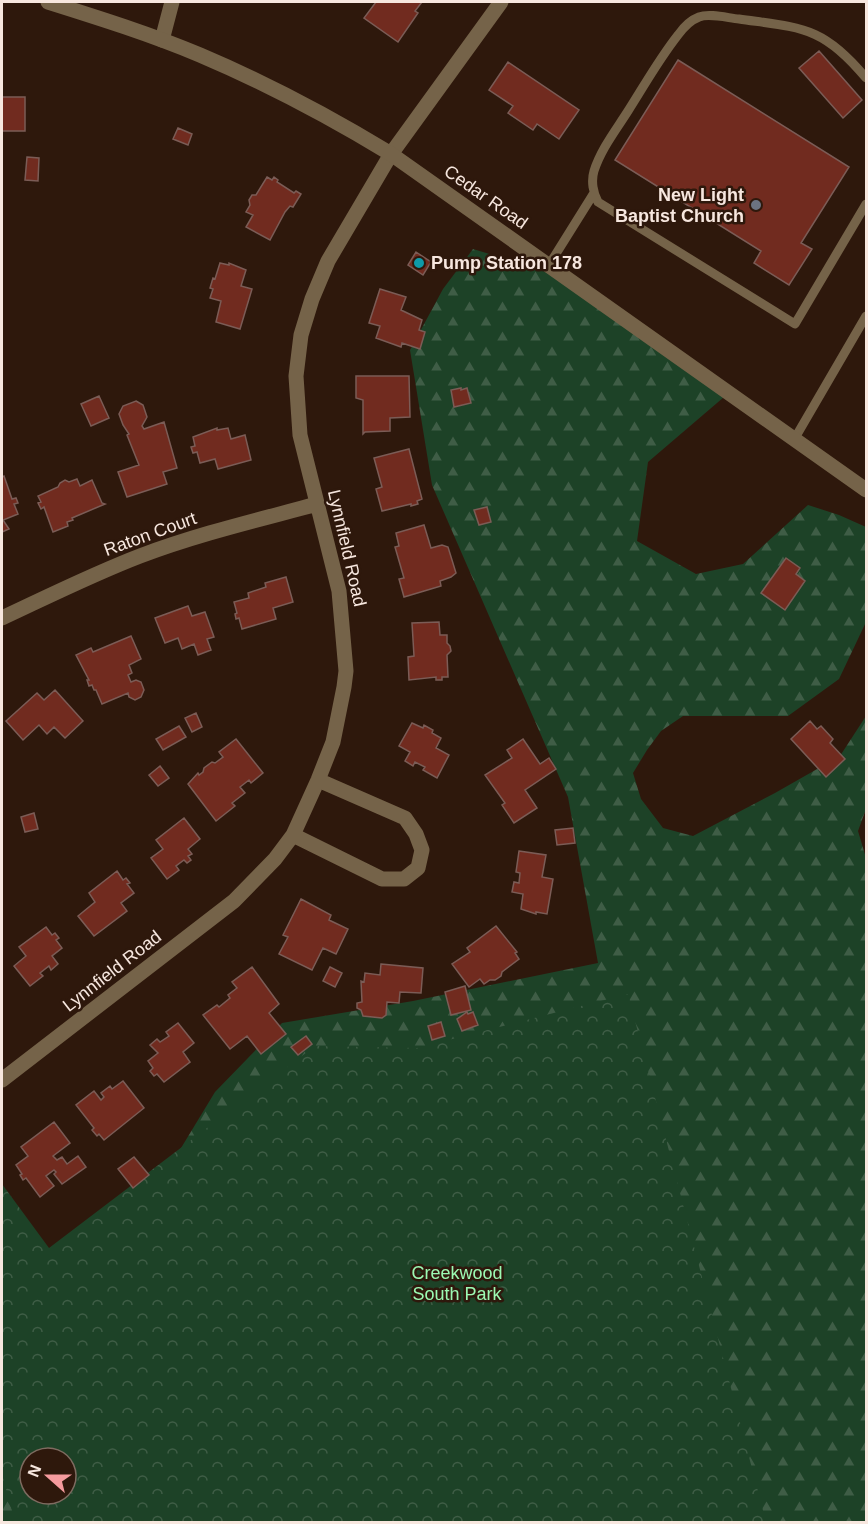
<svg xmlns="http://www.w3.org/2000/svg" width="868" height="1524" font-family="Helvetica,sans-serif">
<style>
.forest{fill:url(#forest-firs);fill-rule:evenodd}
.park{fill:url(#park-crowns);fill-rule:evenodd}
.building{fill:#712b1f;stroke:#7b5c56;stroke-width:1.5}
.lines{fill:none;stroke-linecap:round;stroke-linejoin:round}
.service{stroke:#756349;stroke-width:9}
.minor{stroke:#756349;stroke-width:15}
.tertiary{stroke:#756349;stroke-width:15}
.worship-dot{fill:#6b7280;stroke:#2e180c;stroke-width:2}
.culture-dot{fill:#0f9aa8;stroke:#2e180c;stroke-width:2}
.labels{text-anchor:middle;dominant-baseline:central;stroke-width:5;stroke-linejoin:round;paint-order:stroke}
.poi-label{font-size:18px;font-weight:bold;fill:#f7e7df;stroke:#2e180c;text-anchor:end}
.street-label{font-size:18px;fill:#f7e7df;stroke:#2e180c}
.park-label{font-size:18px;fill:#9cf9b3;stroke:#2e180c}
</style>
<defs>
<pattern id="forest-firs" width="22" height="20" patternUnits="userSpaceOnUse" patternTransform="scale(1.5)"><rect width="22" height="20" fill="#1d4227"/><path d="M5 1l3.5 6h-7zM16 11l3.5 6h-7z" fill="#3f5d46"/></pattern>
<pattern id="park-crowns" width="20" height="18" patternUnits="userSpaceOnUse" patternTransform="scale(1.5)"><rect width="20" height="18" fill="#1d4227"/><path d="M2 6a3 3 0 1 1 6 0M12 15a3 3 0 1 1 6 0" fill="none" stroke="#3f5d46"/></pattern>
</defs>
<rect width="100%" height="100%" fill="#2e180c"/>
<path class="forest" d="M473,249l112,34 139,114 -76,65 -11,79 59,33 47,-10 65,-59 31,10 27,12v95l-27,57 -51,37h-105l-22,15 -14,19 -14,23 8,26 22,29 30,8 82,-43 65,-37 26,-40v93l-8,22 8,27v664h-864v-187l139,-121 74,-122 67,-69 131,-22 185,-38 -30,-166 -136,-312 -22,-135 33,-61zM30,1458h36v36h-36z"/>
<path class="park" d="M628,994l138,528h-751l-13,-48v-290l47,64 266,-202 102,2zM30,1458h36v36h-36z"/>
<path class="building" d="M376,2h46l-7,9 3,2 -20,29 -34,-24z
M819,51l43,49 -19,18 -44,-50z
M678,60l171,107 -48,76 11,6 -23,36 -35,-22 7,-12 -146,-91z
M508,62l71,48 -20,29 -22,-15 -4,6 -25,-17 5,-7 -24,-16z
M2,97h23v34h-23z
M178,128l14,6 -4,11 -15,-6z
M27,157l12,1 -1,23 -13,-1z
M267,177l5,3 2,-3 4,3 -1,2 17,11 2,-2 5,3 -8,13 -3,-1 -5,6 -15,28 -24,-13 7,-12 -7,-3 4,-7 -1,-5 3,-5h4z
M416,252l15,10 -8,13 -15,-10z
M220,263l9,2v-2l17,7 -5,16 11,3 -12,40 -24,-7 5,-21 -11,-3 3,-9 -3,-1 3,-10 2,1z
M380,289l26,8 -5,13 21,10 -3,10 6,2 -5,17 -18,-6 -1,4 -25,-9 4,-12 -11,-3z
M356,376h53l1,41 -20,1v13l-25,1 -2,2v-34l-7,-2z
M461,388v2l6,-2 4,15 -17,4 -3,-17z
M99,396l10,22 -18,8 -10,-22z
M136,401l7,4 4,12 -5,9 2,3 20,-7 13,46 -14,4 4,12 -40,13 -9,-25 21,-7 -12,-30 2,-1 -6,-9 -4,-11 4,-8z
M217,428v2l11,-2 3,11 14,-4 6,25 -33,9 -3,-10 -15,4 -3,-11 -4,1 -2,-6 4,-1 -2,-9z
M409,449l13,50 -5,2 1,3 -7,2v-2l-29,7 -6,-22 6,-2 -8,-29z
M4,476l8,23 4,-1 2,5 -4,1 4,10 -15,6 6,9 -7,3v-55z
M77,479l3,7 12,-6 10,23 3,1 -33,14 1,2 -6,2 1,4 -15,6 -9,-25 -3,2 -3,-6 3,-1 -3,-6 20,-9 2,-4 5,-3 4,2z
M487,507l4,15 -12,3 -5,-15z
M424,525l7,23 11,-3 6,2 8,26 -5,4 -11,4 1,5 -37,11 -5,-18 5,-1 -9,-31 4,-1 -3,-13z
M786,558l14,10 -4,6 9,7 -20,29 -24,-17z
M286,577l7,25 -20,6 3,11 -34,10 -3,-11 -3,1 -1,-5 2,-1 -3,-11 15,-4 -1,-5 18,-6 -1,-4z
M188,606l4,10 13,-4 9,25 -7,2 4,11 -13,5 -4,-11 -12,5 -4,-11 -13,5 -10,-25z
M439,622l1,13h7v8l3,3 1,5 -4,4 1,22h-6v3h-6v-3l-27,3 -1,-23 6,-1 -2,-33z
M131,636l10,23 -12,6 3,8 -4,2 3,7 5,-2 5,2 3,8 -3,7 -6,3 -6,-3 -1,-4 -26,11 -6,-14h-2l-2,-5 -3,1 -2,-6h2l-13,-25 15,-7 2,4z
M55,690l28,31 -18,17 -11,-11 -7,7 -8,-9 -16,15 -17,-19 31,-28 7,7z
M196,713l6,14 -10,5 -7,-14z
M810,721l7,8 4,-3 12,13 -3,4 15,16 -19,18 -35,-38z
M412,723l11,5 1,-3 9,5 -1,3 9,5 -5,10 13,7 -12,23 -14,-8 2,-3 -10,-5 -2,4 -8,-5 5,-9 -11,-6z
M179,726l7,11 -23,13 -7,-11z
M236,739l27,34 -12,10 -2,-3 -9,7 5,6 -13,10 3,3 -19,15 -28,-37 10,-11 1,2 4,-3 1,-4 8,-6 3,1 8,-6 -4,-5z
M523,739l17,25 9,-6 7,11 -31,21 12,18 -23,15 -12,-18 3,-2 -20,-28 27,-17 -5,-8z
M160,766l9,12 -11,8 -9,-11z
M34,813l4,16 -13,3 -4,-15z
M184,818l16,21 -12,10 4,5 -4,2 3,4 -4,3 -3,-3 -8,6 3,4 -12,9 -16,-21 12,-9 -7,-9z
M573,828l2,15 -18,2 -2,-15z
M519,851l27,4 -4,22 11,2 -6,35 -11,-2v2l-15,-5 2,-15 -11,-2 2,-10 5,1 1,-10 -4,-1z
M117,871l6,9 3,-2 4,5 -3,1 7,9 -13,10 6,8 -33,25 -16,-20 17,-14 -6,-9z
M301,899l30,16 -2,5 19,9 -12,25 -13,-6 -11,22 -33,-16 9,-17 -5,-2z
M496,926l21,26 -2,1 4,6 -17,13 -1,4 -6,4h-5l-6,4 -4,-5 -11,8 -17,-23 18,-12 -3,-4z
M46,927l6,8 3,-2 4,5 -3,2 6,8 -10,8 6,8 -7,6 -2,-4 -9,7 3,3 -13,10 -16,-20 12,-10 -7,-9z
M381,964l42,4 -2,25 -21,-1 -1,11 -12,-1 -1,13 -4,3 -19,-2 -2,-6 -4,-2v-5l5,-1 -1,-21 3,1 1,-9 15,2z
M252,967l27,37 -10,9 17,21 -25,20 -14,-18 -17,13 -27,-34 14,-10 2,2 11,-9 -2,-3 9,-7 -5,-6z
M330,967l12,6 -7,14 -12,-6z
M465,986l6,24 -20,5 -6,-23z
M467,1012l1,2 5,-2 5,13 -16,6 -5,-12z
M441,1022l4,14 -13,4 -4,-14z
M178,1023l16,20 -11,9 7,10 -26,20 -7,-8 -3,2 -4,-5 3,-3 -5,-7 10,-8 -8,-8 7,-6 3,3 9,-6 -3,-4z
M306,1036l6,8 -14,11 -7,-8z
M123,1081l21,27 -40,32 -5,-6 -2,2 -5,-6 2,-2 -18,-23 18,-14 7,9 3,-3 -3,-4 9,-7 2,3z
M54,1122l16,21 -17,13 4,4 5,-3 5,7 11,-8 8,11 -24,17 -8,-10 2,-2 -2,-2 -8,6 8,10 -14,11 -14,-19 -3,2 -3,-5 2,-1 -6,-9 12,-9 -7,-9z
M134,1157l15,18 -16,13 -15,-19z"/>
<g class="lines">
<path class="service" d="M866,78c-43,-52 -64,-50 -127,-59 -11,-1 -30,-6 -40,-2 -8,3 -16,11 -21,18 -19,24 -34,51 -50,76 -12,19 -27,38 -34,60 -3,10 -1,22 4,31l197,122 71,-120
M549,265l45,-72
M795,438l71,-122"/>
<path class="minor" d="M162,40l10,-38
M2,618c45,-21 91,-44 138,-62 58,-22 118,-36 177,-52
M293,835l89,44h22l14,-11 4,-18 -6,-16 -11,-16 -87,-38
M2,1080l232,-179 41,-42 18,-24 25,-55 15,-38 11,-55 2,-16 -7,-80 -39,-156 -4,-59 5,-41 11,-36 16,-38 63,-107 110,-152"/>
<path class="tertiary" d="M48,2c51,16 102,32 152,53 66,28 130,62 191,99l475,336"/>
</g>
<circle class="worship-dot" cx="756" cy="205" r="6"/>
<circle class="culture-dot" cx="419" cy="263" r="6"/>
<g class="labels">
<g class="poi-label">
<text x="744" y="195">New Light<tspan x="744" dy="21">Baptist Church</tspan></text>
<text x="431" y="263" text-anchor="start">Pump Station 178</text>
</g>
<g class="street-label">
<text transform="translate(486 197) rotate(35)">Cedar Road</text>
<text transform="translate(150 534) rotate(-20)">Raton Court</text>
<text transform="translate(347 548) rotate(77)">Lynnfield Road</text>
<text transform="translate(112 971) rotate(-38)">Lynnfield Road</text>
</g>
<g class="park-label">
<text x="457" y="1273">Creekwood<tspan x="457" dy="21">South Park</tspan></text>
</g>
</g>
<rect width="868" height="1524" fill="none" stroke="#f7e7df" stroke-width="6"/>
<g transform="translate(48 1476) rotate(291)"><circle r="28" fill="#2e180c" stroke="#7e6b60" stroke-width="1.5"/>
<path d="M0-4.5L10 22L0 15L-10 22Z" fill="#f59b9e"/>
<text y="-9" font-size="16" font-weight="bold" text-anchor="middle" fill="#f7e7df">N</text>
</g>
</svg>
